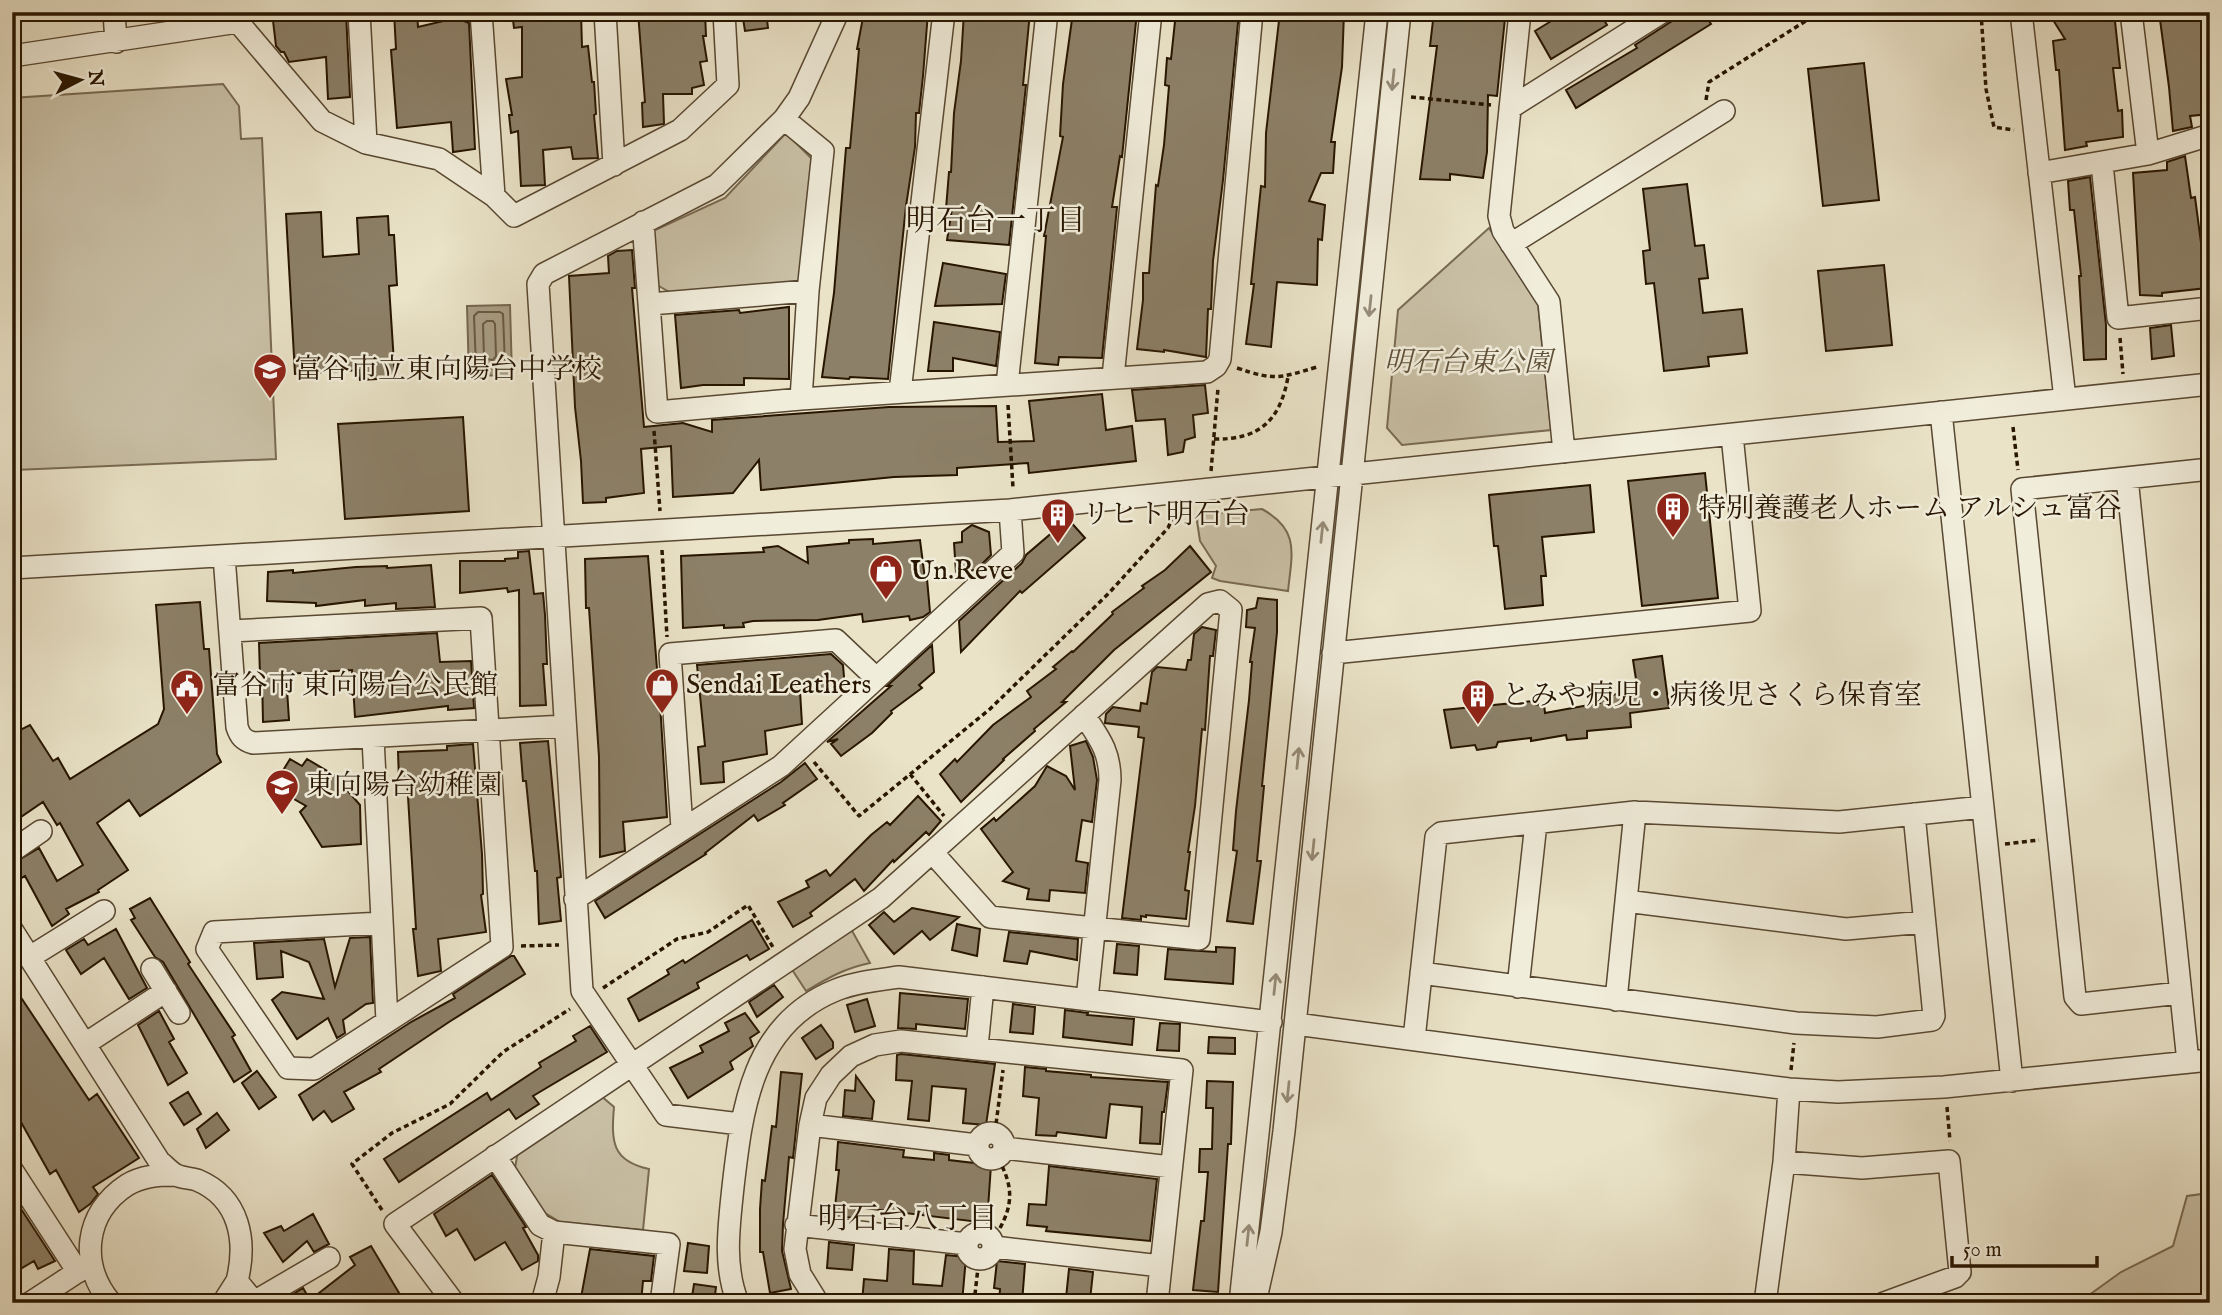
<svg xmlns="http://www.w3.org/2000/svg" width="2222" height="1315" font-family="'IM FELL English','Noto Serif JP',serif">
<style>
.green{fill:#c9c0a6;stroke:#786a53;stroke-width:2}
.water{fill:#a89d84;stroke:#74674f;stroke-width:2}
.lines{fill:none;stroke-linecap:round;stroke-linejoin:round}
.shore{stroke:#685942;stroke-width:2}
.building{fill:#8c8068;stroke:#271500;stroke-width:2}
.minor-casing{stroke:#584832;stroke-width:24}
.path{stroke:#271500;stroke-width:3.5;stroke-dasharray:5 3.5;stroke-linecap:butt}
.minor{stroke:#f1eddb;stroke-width:21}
.oneway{stroke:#968c78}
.labels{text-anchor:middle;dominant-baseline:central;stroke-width:5;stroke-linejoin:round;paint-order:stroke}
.park-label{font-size:28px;font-style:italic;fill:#60513a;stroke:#f1eddb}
.poi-label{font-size:28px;fill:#271500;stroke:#f1eddb;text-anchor:start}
.neighbourhood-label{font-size:30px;fill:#271500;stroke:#f1eddb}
</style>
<rect width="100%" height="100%" fill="#eae3c8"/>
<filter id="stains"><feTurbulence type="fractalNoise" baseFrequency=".00286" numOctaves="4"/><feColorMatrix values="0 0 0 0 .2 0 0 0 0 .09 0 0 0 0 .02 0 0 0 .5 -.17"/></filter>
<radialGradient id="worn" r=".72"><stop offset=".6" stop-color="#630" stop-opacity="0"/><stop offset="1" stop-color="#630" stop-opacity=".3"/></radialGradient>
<path class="green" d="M223,84l16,22 2,33 21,-1 14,321 -261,11 -3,-65v-307z
M786,133l29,29 -9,105 -9,17 -124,10 -16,-9 -4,-54 72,-33z
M1489,228l49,76 13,126 -149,15 -15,-17 11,-118z
M1262,509c38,21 30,44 26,82l-68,-10 -8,-3 4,-12 -16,-25 -4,-26z
M851,929l19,34c-25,5 -42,15 -64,28l-15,-23z
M600,1095l14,12c-3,35 -2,54 35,62l-6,61 -83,-8 -15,-9 -30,-45 3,-17z
M2210,1193v110h-132l43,-31 52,-26 14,-50z"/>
<path class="water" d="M510,305l2,70 -43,1 -2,-70z"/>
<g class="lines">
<path class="shore" d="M478,312h22l3,2 2,51 -2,3 -24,1 -3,-3 -2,-50z
M487,321h6l2,3 1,32 -3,4 -7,-1 -2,-2 -1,-33z"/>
</g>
<path class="building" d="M272,12h74l4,85 -22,2 -2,-42 -37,5 -5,-10h-3l-5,-6z
M394,12h23l1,15 38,-9 13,5 6,126 -22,3 -2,-30 -54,6 -6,-78 5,-1z
M512,12h69l1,35 6,-1 4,36h2l2,32 -2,1 4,43 -25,1 -2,-12 -28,3 2,35 -24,1 -3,-55 -7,2 -2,-18h3l-6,-36 16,-2v-50l-8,1z
M638,12h67l1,24h-3l4,25 -7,1 4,23 -12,3v6h-29l1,30 -21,3 -1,-24 3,-1z
M742,12h24l2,16 -23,3z
M864,12l40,3v-3h24l-5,64 -4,37h-3l-1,34 -9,59 -18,173 -38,-2 -1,2 -27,-2 12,-84 12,-145h4l9,-99h-2z
M964,12h66l-7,73h3l-17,160 -62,-5 5,-31h-6l3,-37h2l3,-59 7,-52z
M1073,12h64l-15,145 -2,-1 -8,51h5l-15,151 -43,-1 -1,8 -23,-2 11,-127h-2l19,-99 -3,-1 3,-52z
M1176,12h63l-16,168 -10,81 -2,48h-3l-2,48 -42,-7v2l-27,-3 6,-49v-27h6l7,-88 2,1 6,-41 5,-59 -4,-1 2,-27 4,1z
M1280,12h64l-2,55 -11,75h4l-2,31h-12l-12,28 16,4 -3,35 -4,-1 -1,46 -40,-3 -6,65 -25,-3 8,-60h-3l10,-98 4,1 1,-54z
M1434,12l47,6v-2l24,2 -8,78 -9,-1 -1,57 -4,26 -33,-4v6l-30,-1 17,-133h-7z
M1566,12h33l8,13 -56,34 -16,-28z
M1686,12h17l8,12 -135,84 -10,-18 71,-42 -2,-3z
M2048,12h66l6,56h-7l5,43 4,-1 1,27 -37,5 1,4 -22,4 -6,-80h-3l-3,-29 12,-2z
M2159,12h51v102l-20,2 2,11 -19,4 -4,-44z
M1864,63l15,137 -56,6 -15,-137z
M2185,156l6,42 4,-1 3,23 9,68 -45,5v3l-22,-1 -7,-122 34,-3v-8z
M2090,177l16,148v34l-22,1 -5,-84h2l-7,-66h-4l-2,-29z
M1687,184l8,62 9,-1 4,33 -9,1 4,34 39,-4 5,44 -39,4 1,9 -45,5 -10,-88 -8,1 -3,-33 7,-1 -7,-61z
M321,212l2,45 36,-3 -2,-36 31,-2 1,19h5l3,50 -8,1 6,92 -35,2 -1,-10 -64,4 -9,-160z
M632,250l3,38h-3l12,139 39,-4 29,9v-12l177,-13 107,-1 2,36 36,-1 -5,-40 73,-7 4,36 26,-4 4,35 -107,12 -1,-10 -71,5v7l-63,2 -133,13 -2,-30 -26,33 -60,4 -2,-51 -30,3 3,44 -38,5v4l-23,1 -2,-42 -6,-54 -6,-131 40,-3 -1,-17 9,-5z
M943,263l63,11 -4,30 -67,2z
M1884,265l8,80 -66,6 -8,-80z
M789,307v72l-45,-1v7h-41l-22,3 -6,-73 64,-5 1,3z
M934,322l66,10 -4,34 -43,-8v13h-25z
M2171,325l3,31 -22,3 -2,-31z
M1205,385l3,28 -15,2 2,22 -10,3 -2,12 -15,3 -3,-36 -29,2 -4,-31z
M463,417l6,94 -124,8 -7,-95z
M1705,473l13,125 -76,8 -14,-125z
M1590,485l4,47 -52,5 4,39h-5l2,29 -38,4 -7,-63h-4l-5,-51z
M1068,519l17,19 -63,55 -2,-2 -59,61 -2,-31 63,-58 4,-8z
M972,525l17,7 2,23 -15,15 -20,2 -2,-29 8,-1v-10z
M873,539v5l47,-4 5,39h2l3,33 -7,5 -13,3 -1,-4 -46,6 -1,-8 -44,6 -65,1 -10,2 1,4 -20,1v-3l-41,3 -2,-72 83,-4 -1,-4 15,-2 30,17 -1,-16 42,-4v-3z
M1190,546l21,26 -97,78 -52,52h4l-32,27 1,2 -32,28 1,1 -43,42 -21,-28 15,-15 2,3 36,-37 38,-28 -4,-6 29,-22 -3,-2 19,-16 1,1 40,-38 -1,-2 32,-24 -2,-2 23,-16z
M529,551l5,43 9,-1 2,22 2,49h-4l3,41 -26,1 -1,-116 -11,2 -1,-4 -47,5v-32h45v-2l13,-1v-6z
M648,556l13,163 6,98 -44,5 2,29 -25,6 -1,-100 -10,-149h-3l-1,-49z
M431,565l4,42 -39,2v-6l-31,3v-6l-49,6v-3l-49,-2 1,-29 25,-2v3l63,-6 31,-1v2z
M1258,598l19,2v32l-15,154h2l-7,75h4l-8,63 -26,-3 10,-70 -4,-1 3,-39 13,-111 3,-38h-2l5,-34 -9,-1 1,-17 9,-2z
M200,602l4,47h5l8,105 4,8 -81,54 -11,-16 -32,23 31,47 -30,20 1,2 -33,17 3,5 -17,12 -27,-50 -13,8v-20l27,-16 18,33 26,-16 -23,-42 -3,2 -14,-23 -31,21v-89l18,-9 23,36 5,-3 12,21 88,-55 6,-15 -8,-104z
M1202,627l14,3 -3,26h-3l-5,74 -3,-1 -7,77 -7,46h2l-5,38 4,1 -3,28 -40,-4v2l-5,-1v4l-19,-2 22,-180 -6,-1 1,-10 -34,-4 1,-9 7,-7 27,4 1,-8 6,1 5,-32 5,-5 29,3 2,-10h3l3,-26z
M437,633l3,29 31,-1 3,47 -26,2v-4l-93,11 -3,-47 -66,4 3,46 -26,2 -1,-47h-2l-1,-32z
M932,645l2,27 -15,13 3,3 -31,23 1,2 -20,20 -31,23 -10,-12 7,-5 -11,3 64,-56h-4z
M831,654l12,11 2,24 -45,2 2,33 -37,7 2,23 -44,8 1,20 -23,2 -3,-37 7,-1 -8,-81z
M1662,656l7,52 -39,5 1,14 -44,4v7l-20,2 -1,-5 -35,6v-3l-33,4 -2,5 -19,3 -2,-5 -24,3 -7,-38 89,-9 2,4 9,-1 1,9 55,-10 -1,-7 39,-4 -5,-32z
M548,741l13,136 -4,1 4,43 -22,3 -2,-53h-2l-9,-90h-3l-3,-38z
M1086,741l7,16 4,23 -5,42 -10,-2 -6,41 12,2 -3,30 -35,-3 -1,11 -22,-2 2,-10 -26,-8 10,-9 -32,-43 13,-11 2,3 39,-35 12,-20 19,10 9,14 -5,-44z
M473,744l9,110 1,40 -2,1 5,37 -48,7 3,32 -23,5 -5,-47h3l-9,-149h-8l-1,-28 49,-2v-4z
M290,759l12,7 5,-7 27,16 26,30 1,39 -39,3 -22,-35 6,-6 -33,-19z
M805,763l12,16 -34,24 2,2 -27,16 -4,-6 -49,38 1,1 -101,64 -10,-17 186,-119z
M918,796l23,25 -12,14 -3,-3 -32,30 -1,-2 -29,31 -9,-12 -45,34 2,3 -19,11 -15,-25 31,-15 -3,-6 20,-11 4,6 41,-41 16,-13 3,3z
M150,898l40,64 -2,2 47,71 -3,2 19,34 -17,11 -71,-120 -8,-5 -24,-37 4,-2 -5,-9z
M912,908l47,9 -29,23 -8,-9 -28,23 -25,-29 15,-13 10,10z
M752,920l17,29 -19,11 -3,-5 -50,28 2,5 -60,33 -11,-22 41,-25 -2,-4 16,-10 2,3z
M957,924l23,5 -3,27 -25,-6z
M116,929l31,59 -18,11 -25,-41 -23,16 -15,-24 18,-11 4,6z
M1009,932l69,7 -1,21 -47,-9 -3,13 -23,-3z
M370,937l3,66 -7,1 -23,16 2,13 -8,5 -9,-20 -31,21 -25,-39 10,-8 42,7 -15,-37 -28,-11 2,26 -26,2 -3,-36 70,-4 11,48 15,-49z
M1117,944l22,2 -2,29 -23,-2z
M1216,947l19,1 -2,36 -68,-5 3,-30 48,3z
M511,956h3l11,18 -76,48 -70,47 2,3 -37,20 10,17 -22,13 -8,-11 -11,9 -14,-25 112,-73 44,-24 -2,-4z
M12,984l77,116 8,-6 42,64 -46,29 5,7 -8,10 -11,8 -23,-42 -6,4 -38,-68z
M774,985l9,12 -26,20 -8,-15z
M900,993l68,6 -3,30 -49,-5v5l-18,-1z
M867,999l8,27 -20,6 -8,-27z
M1013,1004l22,3 -2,27 -23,-2z
M1065,1010l23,3 -1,2 47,4 -2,26 -69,-8z
M159,1011l15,28 -5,3 18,31 -19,12 -30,-60z
M745,1013l14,19 -9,6 3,8 -23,16 3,7 -45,29 -18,-30 33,-16 -3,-6 29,-15 -4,-8z
M1160,1023l20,1 -1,27 -22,-1z
M821,1025l12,17v6l-17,11 -14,-21z
M590,1026l17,26 -74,44 6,8 -23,15 -7,-10 -110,73 -15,-23 103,-66 4,7 50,-33 -2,-4 37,-22 -3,-5z
M1209,1037l26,1v16l-27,-1z
M901,1054l94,10 -9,61 -23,-2 3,-34 -34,-3 -3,35 -21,-2 4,-38 -16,-1 1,-25z
M1025,1067l21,2v2l45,4v2l77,5 -4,30h-2l-2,32 -20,-1 2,-36 -32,-3 -4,34 -49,-6 -1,4 -20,-1 3,-37 -16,-2z
M257,1071l19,26 -17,12 -17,-26z
M781,1072l21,2 -9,84 -4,-1 -6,67 -1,27 9,38 -21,4 -7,-41h-3v-43l2,-29 3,1 7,-55 4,1z
M856,1076l18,25 -2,18 -29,-3 2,-26 10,1z
M1207,1081l26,1 -2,62h-3l-10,148 -25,-2 8,-69h3l4,-49h-9l1,-23h12l1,-41h-7z
M188,1092l13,22 -17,11 -14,-22z
M217,1113l12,17 -23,18 -9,-19z
M838,1142l66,8 -1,7 31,3v-7l15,2v5l42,5 -4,58 -131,-16 -1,11 -21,-2 5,-46h-3z
M1049,1166l108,13 -7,62 -104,-10 1,-4 -20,-2 2,-21 17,1z
M492,1175l34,52 -3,1 15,27v6l-16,9 -17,-28 -30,18 -18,-31 -11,7 -12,-22z
M12,1195l43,66 -17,8 -4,-8 -22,13z
M313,1214l16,30 -15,8 -7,-11 -24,21 -19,-29 17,-7 3,5z
M829,1242l25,3 -2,25 -25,-2z
M688,1243l21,3 -2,27 -23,-2z
M371,1246l34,57h-126l24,-15 7,12 45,-35 -5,-8z
M590,1249l64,7 -3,25h-8l-2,22h-61z
M889,1249l25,2 -1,33 29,2 4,-31 20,2 -4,46h-100l2,-24 23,2z
M997,1261l28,3 -3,39h-23l1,-14 -6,-1z
M1069,1269l24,3 -3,28 -24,-2z
M694,1284l22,3 -2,16h-23z"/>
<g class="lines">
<g class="minor-casing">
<path id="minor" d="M114,12l2,30
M238,12v10l84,99 44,22 73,16 55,37 20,20 166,-86 48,-45 -4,-73
M359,12l7,131
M481,12l13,184
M605,12l9,153
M1520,12l-21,204 4,15 46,71 15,150
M2021,12l44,387
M2131,12l17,142
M12,56l226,-34
M1510,108l152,-96
M784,119l39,32 -15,140 -7,108
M2102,164l16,154 92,-10
M2039,173l109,-19 62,-19
M643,222l14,190 144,-13 406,-27 9,-6 4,-7 32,-347
M1511,244l213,-133
M650,304l158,-13
M1113,377l38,-365
M1007,385l40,-373
M900,392l44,-380
M1941,412l71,669
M2127,478l61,584
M224,556l13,171c3,9 6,13 16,16l312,-17
M12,568l998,-58 1200,-126
M230,631l251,-13 21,329 -188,122 -26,-1 -81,-119 7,-17 168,-9
M1333,653l417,-42 -18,-176
M1084,715c15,23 26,36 26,65l-23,219
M373,738l14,283
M682,828l-12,-174 166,-14 39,37
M12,851l29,-20
M575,899l206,-133 232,-213 -3,-43
M1626,901l220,28 78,-7
M12,930l147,231c5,4 11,11 17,14 6,3 14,3 21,5 43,18 50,61 40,101l18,22
M30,957l74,-46
M152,969l27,44
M1421,973l375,50 81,4 55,-7 2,-4 -20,-202
M1518,987l18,-164
M2180,993l-99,11 -6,-7 -53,-508 188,-20
M1616,1000l19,-188
M1296,1024l383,51 110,14 49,3 106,-5 266,-27
M1414,1039l22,-202 5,-4 194,-21 204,10 144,-15
M85,1044l81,-53
M977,1047l6,-60
M740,1124l-74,-9 -84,-124 -44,-707 6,-10 173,-89 67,-66 15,-21 39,-86
M810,1125l167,20
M978 1146a13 13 0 1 1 26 0a13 13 0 1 1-26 0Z
M1004,1148l167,19
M495,1156l45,69 14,7 115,12 -8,59
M1784,1162l78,6 87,-7 11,111 -5,5 -71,26
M12,1170l66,102
M796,1225l171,19
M967 1246a13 13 0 1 1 26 0a13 13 0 1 1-26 0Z
M994,1247l167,19
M254,1302l75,-44
M30,1303l58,-38
M111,1303c-32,-38 -27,-90 16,-118 15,-9 31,-10 47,-10
M223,1303l14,-22
M454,1303l-59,-79 486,-326 327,-294 12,-3 11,9 -32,329 -209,-22 -58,-65
M542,1303l7,-26 5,-45
M738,1303c-15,-38 -9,-77 -5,-116 9,-79 19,-163 103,-197 20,-8 42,-10 63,-13l372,45
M818,1303l-18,-29 -5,-25 15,-124 6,-27 15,-23 20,-19 24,-11 26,-4 281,29 -25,233
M1240,1303l137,-1291
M1255,1303l16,-71 13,-101 116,-1119
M1765,1303l19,-141 5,-73"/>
</g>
<path class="path" d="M1981,12l5,77 8,38 20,3
M1411,97l80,8
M1706,100l3,-18 111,-70
M2120,338l3,36
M1237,368c38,13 43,10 80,-1
M1008,405l5,83
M2013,427l5,43
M654,431l6,80
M1214,439c45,1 66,-18 74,-62
M1211,471l7,-83
M662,550l5,87
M814,762l45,54 131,-107 119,-116 59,-65 7,-15
M910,774l34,42
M2005,844l34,-4
M521,946l38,-1
M603,988l74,-49 31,-7 40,-27 26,44
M1791,1070l3,-27
M1947,1107l3,34
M995,1132l8,-62
M382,1210l-30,-46 40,-31 58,-29 53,-52 67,-43
M1000,1228c12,-22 13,-39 2,-62
M974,1303l5,-44"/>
<use href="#minor" class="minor"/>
</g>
<defs><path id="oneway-shaft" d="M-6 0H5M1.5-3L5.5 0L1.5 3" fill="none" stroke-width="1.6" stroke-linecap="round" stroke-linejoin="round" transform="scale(1.75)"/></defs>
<g class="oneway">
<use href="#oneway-shaft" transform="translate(1393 80) rotate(96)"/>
<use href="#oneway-shaft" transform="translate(1370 306) rotate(96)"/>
<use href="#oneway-shaft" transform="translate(1322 532) rotate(-84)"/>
<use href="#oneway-shaft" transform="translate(1298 758) rotate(-84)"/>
<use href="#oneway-shaft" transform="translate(1313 850) rotate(96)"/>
<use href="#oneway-shaft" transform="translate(1275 984) rotate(-84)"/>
<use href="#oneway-shaft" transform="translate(1288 1092) rotate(96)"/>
<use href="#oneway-shaft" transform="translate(1248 1235) rotate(-84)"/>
</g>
<defs>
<g id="school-pin" transform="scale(1.75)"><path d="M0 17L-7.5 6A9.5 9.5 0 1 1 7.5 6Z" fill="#8f2418" stroke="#f1eddb"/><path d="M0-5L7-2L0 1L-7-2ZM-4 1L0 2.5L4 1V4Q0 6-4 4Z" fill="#fff"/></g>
<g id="building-pin" transform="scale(1.75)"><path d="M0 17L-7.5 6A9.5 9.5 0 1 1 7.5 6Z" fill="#8f2418" stroke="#f1eddb"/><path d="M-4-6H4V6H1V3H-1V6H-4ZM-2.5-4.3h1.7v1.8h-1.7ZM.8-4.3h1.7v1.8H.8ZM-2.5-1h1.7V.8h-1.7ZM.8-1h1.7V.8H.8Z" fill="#fff"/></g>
<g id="shop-pin" transform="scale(1.75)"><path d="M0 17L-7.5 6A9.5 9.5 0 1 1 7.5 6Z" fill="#8f2418" stroke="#f1eddb"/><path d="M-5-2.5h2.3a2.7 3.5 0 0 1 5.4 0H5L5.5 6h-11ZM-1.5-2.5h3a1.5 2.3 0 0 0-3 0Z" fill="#fff"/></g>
<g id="civic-pin" transform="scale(1.75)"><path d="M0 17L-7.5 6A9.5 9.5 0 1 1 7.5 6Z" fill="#8f2418" stroke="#f1eddb"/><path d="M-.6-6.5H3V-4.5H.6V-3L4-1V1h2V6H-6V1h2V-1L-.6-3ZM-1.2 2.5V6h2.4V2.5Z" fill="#fff"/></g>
</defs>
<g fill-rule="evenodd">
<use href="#school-pin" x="270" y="370"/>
<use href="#building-pin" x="1673" y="509"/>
<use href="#building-pin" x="1058" y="515"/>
<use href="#shop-pin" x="886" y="571"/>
<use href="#shop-pin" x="662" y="685"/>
<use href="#civic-pin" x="187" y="686"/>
<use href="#building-pin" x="1478" y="696"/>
<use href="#school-pin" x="282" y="786"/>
</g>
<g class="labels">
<g class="park-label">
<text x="1468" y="363">明石台東公園</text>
</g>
<g class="poi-label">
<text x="294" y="370">富谷市立東向陽台中学校</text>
<text x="1698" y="509">特別養護老人ホーム アルシュ富谷</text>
<text x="1082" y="515">リヒト明石台</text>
<text x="910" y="571">Un.Reve</text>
<text x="686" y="685">Sendai Leathers</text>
<text x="212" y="686">富谷市 東向陽台公民館</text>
<text x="1502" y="696">とみや病児・病後児さくら保育室</text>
<text x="306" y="786">東向陽台幼稚園</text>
</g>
<g class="neighbourhood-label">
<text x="996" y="222">明石台一丁目</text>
<text x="908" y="1220">明石台八丁目</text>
</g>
</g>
<rect width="2222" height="1315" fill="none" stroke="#eae3c8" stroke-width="42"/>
<rect x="14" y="14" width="2194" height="1287" fill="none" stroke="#271500" stroke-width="3.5"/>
<rect x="21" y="21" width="2180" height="1273" fill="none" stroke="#271500" stroke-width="2"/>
<g transform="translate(80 80) rotate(84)" stroke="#f1eddb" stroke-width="5" paint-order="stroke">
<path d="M0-5L12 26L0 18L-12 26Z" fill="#271500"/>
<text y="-10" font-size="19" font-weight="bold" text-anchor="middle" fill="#271500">N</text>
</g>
<path d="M1952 1256v10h145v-10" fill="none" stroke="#271500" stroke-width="3.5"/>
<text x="1963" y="1256" font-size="21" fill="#271500" stroke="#f1eddb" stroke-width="5" paint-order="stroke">50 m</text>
<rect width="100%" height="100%" filter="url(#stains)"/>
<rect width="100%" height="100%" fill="url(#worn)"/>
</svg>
